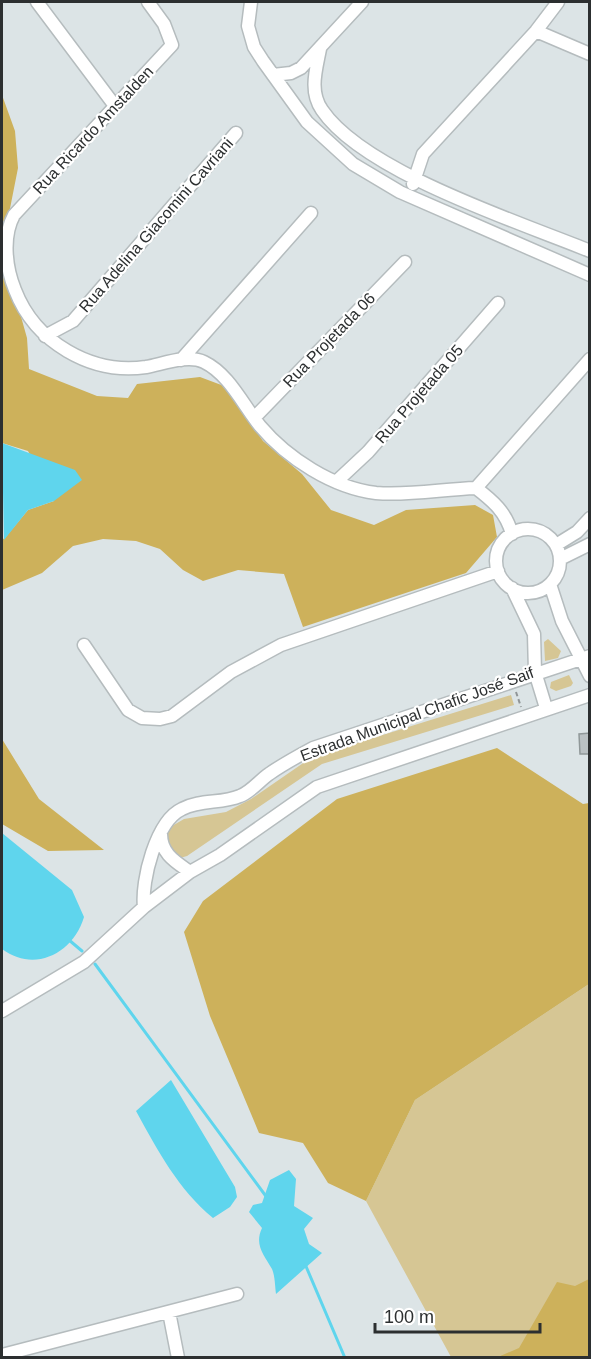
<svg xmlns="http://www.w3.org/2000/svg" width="591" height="1359" font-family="Arial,sans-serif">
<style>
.green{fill:#d6c694}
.forest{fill:#cdb15b}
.water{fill:#5fd5ed}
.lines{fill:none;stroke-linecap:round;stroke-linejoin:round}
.stream{stroke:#5fd5ed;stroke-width:3}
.building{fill:#bac1c3;stroke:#909899;stroke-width:1.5}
.minor-casing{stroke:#b5bcbe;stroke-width:15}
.path{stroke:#909597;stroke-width:2;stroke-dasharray:4.5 3;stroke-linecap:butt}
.minor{stroke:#fff;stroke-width:12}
.labels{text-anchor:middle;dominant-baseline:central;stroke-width:4.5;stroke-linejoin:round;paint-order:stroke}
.street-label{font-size:16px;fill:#2c2f30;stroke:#fff}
</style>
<rect width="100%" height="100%" fill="#dce4e6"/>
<path class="green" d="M548,639l13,12 -3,7 -13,3 -1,-19z
M569,675l4,8 -2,3 -15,5 -6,-3 1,-6z
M511,695l3,10 -192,59 -135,92 -7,2 -7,-3 -9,-18 8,-11 12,-7 42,-7 25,-13 61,-42z
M589,984v373h-138l-85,-156 49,-101z"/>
<path class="forest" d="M2,95l13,36 3,37 -16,81 25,89 2,31 68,27 31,2 9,-14 63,-7 24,9 39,55 39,33 29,36 43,15 32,-15 69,-5 18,10 4,22 -31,36 -163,54 -19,-53 -46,-4 -35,11 -20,-11 -23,-21 -24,-8 -33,-2 -30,7 -31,27 -40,17v-52l2,1 24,-29 26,-9 -26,-50 -26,-8z
M2,739l37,60 65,51 -56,1 -46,-27z
M497,748l86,56 6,-1v181l-174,116 -49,101 -38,-18 -25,-40 -44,-10 -49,-117 -26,-84 19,-31 134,-102z
M589,1279v78h-91l21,-9 38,-66 18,4z"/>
<path class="water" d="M2,443l73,27 7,10 -28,21 -26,9 -24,30z
M2,833l70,57 12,27c-11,37 -50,56 -82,32z
M171,1080l64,107 2,10 -7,10 -17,11c-35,-29 -55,-67 -77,-107z
M289,1170l7,9 -2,27 19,12 -9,11 5,15 13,9 -46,41c-1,-8 -1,-18 -4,-25 -8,-14 -18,-24 -10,-41l-13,-16 4,-7 9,-2 8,-23z"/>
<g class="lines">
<path class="stream" d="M69,940l13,11
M95,964l173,235
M305,1264l40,94"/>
</g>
<path class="building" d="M590,733v21h-10l-1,-20z"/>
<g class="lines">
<g class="minor-casing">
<path id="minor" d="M37,2l78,104
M148,2l16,22 8,21 -158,170c-12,22 -8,53 1,75 20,52 76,85 131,77 17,-3 42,-13 58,-5 25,12 39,43 56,64 27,32 73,62 116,67 32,3 67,-4 100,-5 17,13 30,24 36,46
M251,2l-3,24 6,21 9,14 44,61 46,42 47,28 190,83
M536,31l54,23
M320,49c-4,21 -11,42 2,61 42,62 197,112 268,141
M273,75l18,-2 10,-5 61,-66
M413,184l10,-30 113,-123 22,-29
M45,336l28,-15 163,-188
M181,360l130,-147
M254,418l151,-156
M337,481l31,-29 130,-149
M476,488l114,-129
M496 561a32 32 0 1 1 64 0a32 32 0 1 1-64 0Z
M556,545l21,-13 13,-14
M560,559l30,-15
M550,584l12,37 28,55
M512,588l22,46 1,38 11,36
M84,645l44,65 14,8 18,1 12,-3 59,-44 50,-27 217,-74
M161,834c0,20 15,28 29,38
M144,907c-3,-26 12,-86 38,-98 19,-10 39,-5 58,-13 11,-4 20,-16 29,-22 14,-10 29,-18 44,-26l277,-92
M2,1011l82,-49 60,-55 46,-35 30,-17 97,-68 273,-92
M169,1312l9,46
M2,1355l235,-61"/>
</g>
<path class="path" d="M516,692l5,15"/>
<use href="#minor" class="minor"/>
</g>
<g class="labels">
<g class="street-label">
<text transform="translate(93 130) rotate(-47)">Rua Ricardo Amstalden</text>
<text transform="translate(156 225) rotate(-49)">Rua Adelina Giacomini Cavriani</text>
<text transform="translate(329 340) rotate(-46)">Rua Projetada 06</text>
<text transform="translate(419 394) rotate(-49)">Rua Projetada 05</text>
<text transform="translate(417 714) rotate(-20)">Estrada Municipal Chafic José Saif</text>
</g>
</g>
<rect width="591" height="1359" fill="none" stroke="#2c2f30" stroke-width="6"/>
<path d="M375 1323v9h165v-9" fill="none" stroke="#2c2f30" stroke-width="3"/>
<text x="384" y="1323" font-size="18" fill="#2c2f30" stroke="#ffffff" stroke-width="4.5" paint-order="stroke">100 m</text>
</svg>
